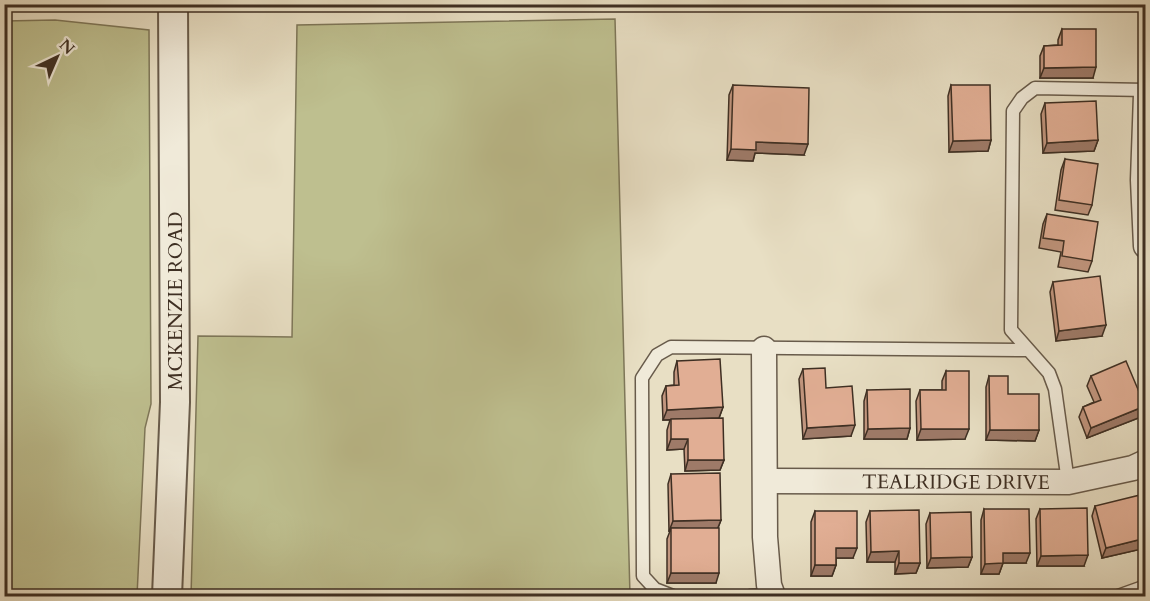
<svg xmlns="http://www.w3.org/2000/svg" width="1150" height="601" font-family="Cardo,serif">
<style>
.green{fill:#bebf8f;stroke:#7e7759;stroke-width:1.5}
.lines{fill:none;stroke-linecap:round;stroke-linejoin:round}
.service-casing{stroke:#685b4b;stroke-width:15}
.minor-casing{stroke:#685b4b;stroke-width:27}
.tertiary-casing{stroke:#685b4b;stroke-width:32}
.service{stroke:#f0ead9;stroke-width:12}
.minor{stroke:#f0ead9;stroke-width:24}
.tertiary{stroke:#f0ead9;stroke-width:28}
.wall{fill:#c2967f;stroke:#3e2f23;stroke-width:1.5}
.shaded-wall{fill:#9e7a68;stroke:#3e2f23;stroke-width:1.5}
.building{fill:#e1ae94;stroke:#3e2f23;stroke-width:1.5}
.labels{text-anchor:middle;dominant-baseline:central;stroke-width:4.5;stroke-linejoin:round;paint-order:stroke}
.street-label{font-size:20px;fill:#3e2f23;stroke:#f0ead9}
</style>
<rect width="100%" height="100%" fill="#e8dfc4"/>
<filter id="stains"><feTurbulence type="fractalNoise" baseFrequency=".00333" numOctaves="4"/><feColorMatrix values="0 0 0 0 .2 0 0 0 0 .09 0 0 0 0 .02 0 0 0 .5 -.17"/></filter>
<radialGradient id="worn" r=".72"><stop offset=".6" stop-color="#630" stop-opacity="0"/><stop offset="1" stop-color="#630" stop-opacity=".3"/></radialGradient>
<path class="green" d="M615,19l15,577h-439l7,-260 94,1 5,-312z
M55,20l94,10 2,374 -6,24 -8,168h-132v-575z"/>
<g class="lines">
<g class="service-casing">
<path id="service" d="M1068,482l-13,-93 -6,-16 -38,-43 2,-219 9,-13 13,-10 111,2
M673,596l-18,-7 -12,-13 -1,-198 15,-23 14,-8 357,3
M750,596l22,-1
M1118,596l28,-10"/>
</g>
<g class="minor-casing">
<g id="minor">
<path d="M1146,95l-3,85 3,66"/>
<path d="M764,349l1,188 4,48 4,11"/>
<path id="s1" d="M766,481l302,1 65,-14 13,-6"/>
</g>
</g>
<g class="tertiary-casing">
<path id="tertiary" d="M167,596l8,-194 -2,-398"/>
</g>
<use href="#service" class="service"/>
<use href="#minor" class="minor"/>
<use href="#tertiary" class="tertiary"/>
</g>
<path class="wall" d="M1062,29l31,49h-53v-22l4,-10 14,-1v-5z
M733,85l71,70 -49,-2 -2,8 -26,-1 2,-65z
M951,85l40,55 -3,11 -39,1 -1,-56z
M1045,103l53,37 -4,11 -51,2 -2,-39z
M1065,159l27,46 -4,10 -33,-5 6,-40z
M1047,214l45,47 -4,11 -30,-5 3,-15 -22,-4 4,-24z
M1053,282l49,54 -46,5 -6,-49z
M677,361l46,46 -4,11 -18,1 23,41 -4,10 -35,1 -1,-22 -17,1v-20l3,-10h-7l-1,-24 4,-10 8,-1v-13z
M803,369l23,19 25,48 -48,3 -4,-60z
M946,371l19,68 -48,1 -1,-39 4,-11h22v-9z
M989,376l19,18 31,36 -4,11 -49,-1v-53z
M1091,376l50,41 -54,21 -8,-21 4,-10 11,-5 -7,-16z
M867,390l43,38 -3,11h-43v-38z
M671,474l50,46 -3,8 -2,55h-49v-44l3,-8h-1l-1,-47z
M1095,506l51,11v31l-44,10 -10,-42z
M984,509l42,54h-23l-4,11h-18v-54z
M1040,509l44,57h-47l-1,-47z
M815,511l38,47h-17v7l-4,11h-21v-54z
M870,511l50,52 -4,10 -21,1v-12h-28l-1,-40z
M930,513l42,44 -4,10 -41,1 -1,-44z"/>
<path class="shaded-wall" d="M1096,67l-3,11h-53l4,-10z
M991,140l-3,11 -39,1 4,-11z
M1098,140l-4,11 -51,2 4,-10z
M756,142l52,2 -4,11 -49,-2 -2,8 -26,-1 4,-11z
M1106,325l-4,11 -46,5 3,-10z
M1145,406l-4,11 -54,21 4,-10z
M723,407l-4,11 -56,2 4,-10z
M855,425l-4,11 -48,3 4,-11z
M910,428l-3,11h-43l4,-10z
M921,429h48l-4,10 -48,1z
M990,430h49l-4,11 -49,-1z
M671,439h17l-4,10 -17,1z
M688,460h36l-4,10 -35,1z
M721,520l-4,10 -46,-2 -1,3h-1l4,-10z
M1146,538v10l-44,10 4,-10z
M836,548h21l-4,10h-21z
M899,551l-4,11h-28l4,-10z
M1003,553h27l-4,10h-23l-4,11h-18l4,-10z
M1088,555l-4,11h-47l4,-10z
M972,557l-4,10 -41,1 4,-10z
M899,563h21l-4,10 -21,1z
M815,565h21l-4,11h-21z
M671,573h48l-3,10h-49z"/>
<path class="building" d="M1062,29h34v38l-52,1v-22l18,-1z
M733,85l76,3 -1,56 -52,-2v8l-25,-1z
M951,85h39l1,55 -38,1z
M1096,101l2,39 -51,3 -2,-40z
M1065,159l33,5 -6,41 -33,-5z
M1047,214l51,8 -6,39 -30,-5 2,-15 -21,-3z
M1100,276l6,49 -47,6 -6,-49z
M720,359l3,48 -56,3 -1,-24 13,-1 -2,-24z
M1126,361l19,45 -54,22 -8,-21 18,-7 -10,-24z
M825,368l1,20 26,-2 3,39 -48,3 -4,-59z
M946,371h23v58h-48l-1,-39h26z
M989,376h19v18h31v36h-49z
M910,389v39l-42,1 -1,-39z
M723,418l1,42h-36v-21h-17v-20z
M720,473l1,47 -48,1 -2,-47z
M1140,495l6,22v21l-40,10 -11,-42z
M1087,508l1,47 -47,1 -1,-47z
M984,509h45l1,44h-27v10l-18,1z
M919,510l1,53h-21v-12l-28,1 -1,-41z
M815,511h42v37h-21v17h-21z
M971,512l1,45 -41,1 -1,-45z
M671,528h48v45h-48z"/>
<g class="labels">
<g class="street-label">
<text transform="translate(175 301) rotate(-90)">MCKENZIE ROAD</text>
<text stroke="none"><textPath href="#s1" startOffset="190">TEALRIDGE DRIVE</textPath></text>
</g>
</g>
<rect width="1150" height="601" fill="none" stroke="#e8dfc4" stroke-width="24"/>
<rect x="6" y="6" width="1138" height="589" fill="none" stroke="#3e2f23" stroke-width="3"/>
<rect x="12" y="12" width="1126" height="577" fill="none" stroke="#3e2f23" stroke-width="1.5"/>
<g transform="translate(57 57) rotate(44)" stroke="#f0ead9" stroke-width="4.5" paint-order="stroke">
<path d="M0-4.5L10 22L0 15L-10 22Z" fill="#3e2f23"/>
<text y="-9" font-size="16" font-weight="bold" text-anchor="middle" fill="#3e2f23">N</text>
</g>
<rect width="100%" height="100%" filter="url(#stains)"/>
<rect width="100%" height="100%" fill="url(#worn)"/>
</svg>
